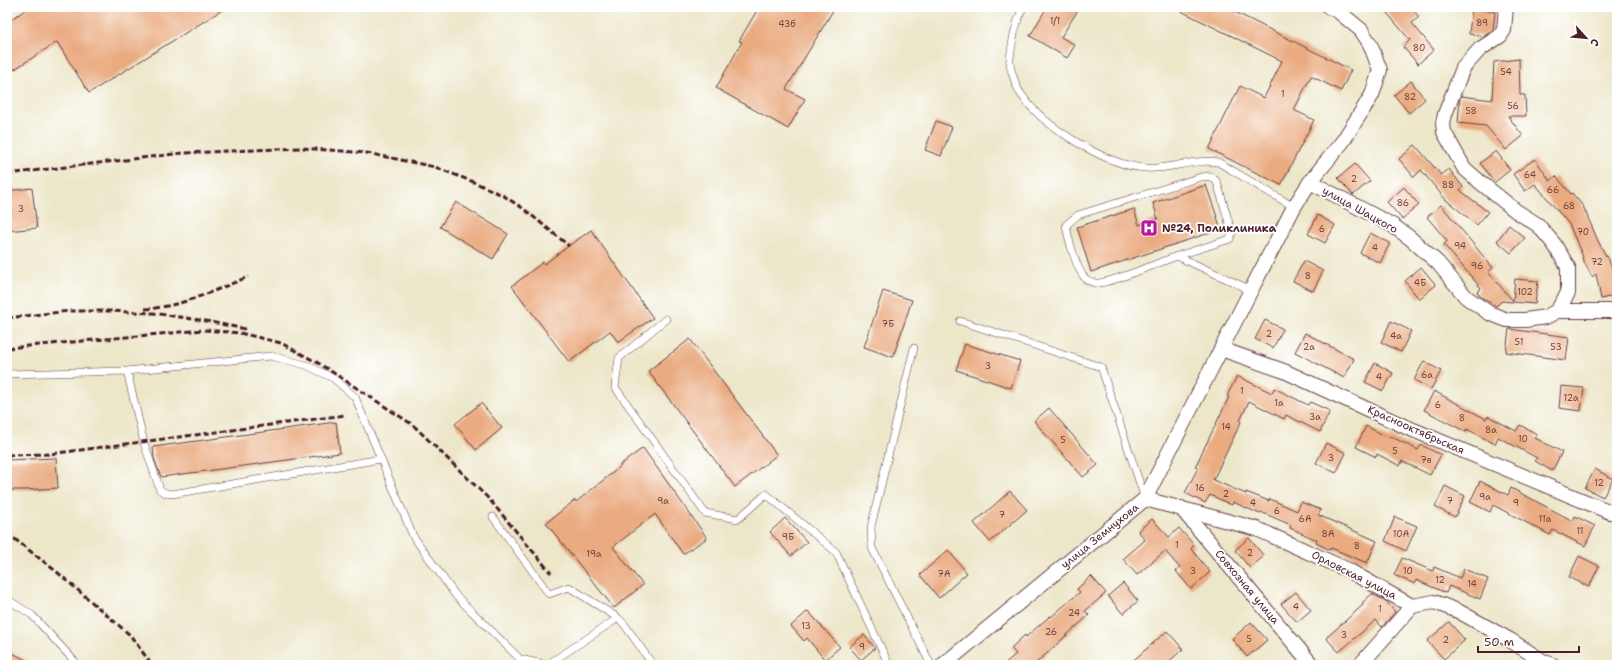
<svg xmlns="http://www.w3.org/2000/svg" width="1624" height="672" font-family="'Shantell Sans',sans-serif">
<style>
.building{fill:#eaab81}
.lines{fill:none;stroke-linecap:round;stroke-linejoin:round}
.lane-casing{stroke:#623d43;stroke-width:8}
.street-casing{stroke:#623d43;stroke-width:16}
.lane{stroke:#fff;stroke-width:7}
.street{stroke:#fff;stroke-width:14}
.rail{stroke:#4a1f2b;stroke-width:3;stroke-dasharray:6 3;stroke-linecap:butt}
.labels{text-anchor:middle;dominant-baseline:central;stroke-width:3.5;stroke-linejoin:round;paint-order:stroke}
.number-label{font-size:9px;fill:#724240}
.street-label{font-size:11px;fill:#4a1f2b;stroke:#fff}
.poi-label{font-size:11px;font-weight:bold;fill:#4a1f2b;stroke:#fff;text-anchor:start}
</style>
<rect width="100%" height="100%" fill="#fff"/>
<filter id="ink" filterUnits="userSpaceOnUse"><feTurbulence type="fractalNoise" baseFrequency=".025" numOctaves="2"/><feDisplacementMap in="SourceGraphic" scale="8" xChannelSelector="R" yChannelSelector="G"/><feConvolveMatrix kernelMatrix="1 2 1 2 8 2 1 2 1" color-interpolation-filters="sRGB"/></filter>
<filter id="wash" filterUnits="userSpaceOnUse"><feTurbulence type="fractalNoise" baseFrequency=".012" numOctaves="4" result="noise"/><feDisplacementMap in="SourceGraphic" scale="16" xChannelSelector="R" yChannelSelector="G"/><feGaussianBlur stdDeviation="0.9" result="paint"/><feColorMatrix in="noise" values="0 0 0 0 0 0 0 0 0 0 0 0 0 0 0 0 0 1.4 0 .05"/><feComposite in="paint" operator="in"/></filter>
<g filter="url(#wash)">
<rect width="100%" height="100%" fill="#ede7ca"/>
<g id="blocks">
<path class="building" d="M30,7h197l-138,86 -32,-51 -50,32v-52z
M759,7h76l-49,82 19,10 -17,30 -72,-41 26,-46 -3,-1z
M1047,7h33l-19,30 14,8 -8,13 -37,-22z
M1173,7h52l126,63 -10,21 -30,-15 -17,34 20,10 -33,65 -72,-36 31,-63 24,12 18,-37z
M1394,7h17l8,10 -7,6 22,27 -16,14 -15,-17 7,-7 -23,-27z
M1472,8l23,4 -2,19 -9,5 -15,-2z
M1519,59l1,36h5l1,21h-18l15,20 -17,14 -20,-24 -28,-3 2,-25 1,-2 31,4 2,-38z
M1411,81l14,18 -16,14 -15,-18z
M936,121l16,6 -11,29 -16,-6z
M1415,145l26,30 8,-6 14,18 -3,3 28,22 -11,13 -31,-25 -25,-30 -7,7 -15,-18z
M1496,151l14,19 -15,12 -15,-19z
M1535,159l15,22 6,-5 15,18 1,-1 11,13 15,35 19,35v19l-16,4 -5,-25 -4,3 -10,-19 1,-1 -14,-33 -34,-40 -10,7 -12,-17z
M1355,164l15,17 -17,14 -15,-17z
M1206,185l15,44 -130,43 -14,-45 57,-18 5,16 19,-6 -5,-16z
M1404,187l15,18 -17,14 -15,-17z
M32,188l5,40 -30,3v-40z
M456,202l52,32 -15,25 -53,-32z
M1441,205l52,63 -5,4 25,29 2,-22 23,2 -3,23 -33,-3 -6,5 -15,-9 -4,-5 4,-4 -37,-43 3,-4 -20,-24z
M1318,215l17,10 -10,18 -17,-9z
M1509,225l16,13 -14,15 -14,-12z
M591,230l62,88 -35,24 -8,-11 -41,31 -57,-76 31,-24 1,2z
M1370,233l20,10 -10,20 -20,-10z
M1304,261l19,10 -10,20 -20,-10z
M1421,267l15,18 -17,14 -14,-18z
M883,291l29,9 -19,57 -29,-10z
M1265,320l18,9 -10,19 -18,-9z
M1391,321l20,10 -10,21 -20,-10z
M1509,329l60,8 -3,23 -60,-8z
M1305,333l49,26 -10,19 -49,-26z
M690,339l87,116 -42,32 -87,-116z
M965,344l55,17 -9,27 -55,-18z
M1424,361l17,10 -10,18 -17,-9z
M1375,363l18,10 -10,18 -18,-9z
M1237,376l35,17 2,-5 34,17 2,-3 20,9 -10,21 -34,-17 -2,4 -35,-18 -9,20 1,1 -28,58 33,14v-2l23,9 1,-2 27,12 4,-9 20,8 -3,5 59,26 -10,22 -36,-15 -1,2 -14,-7 1,-3 -27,-12 1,-3 -30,-13 -1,2 -27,-12 -1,3 -22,-10 -5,8 -20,-10 13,-25 -3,-1 34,-70 -2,-1z
M1561,386l23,2 -3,23 -22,-3z
M1434,391l52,28 2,-3 28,15 4,-6 17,9 -2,4 27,14 -10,19 -17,-10 2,-3 -39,-21 -3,7 -28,-15 -1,3 -42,-22z
M481,403l21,25 -26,22 -21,-26z
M1049,408l49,57 -15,12 -49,-56z
M336,422l4,31 -179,24 -7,-19 -1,-11z
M1366,426l23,12 1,-2 28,14 3,-5 20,10 -11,20 -28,-14 -2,5 -23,-12 -1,3 -20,-10z
M1326,443l20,10 -10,20 -20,-10z
M643,448l64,90 -24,16 -28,-40 -42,33 30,38 -29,23 -68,-85 29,-23 1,2 45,-36 -1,-1z
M56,458l2,30 -34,2h-17v-30z
M1595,469l18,10 -10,18 -18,-9z
M1480,481l28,14 3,-7 62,33 2,-5 20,10 -10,20 -32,-16 -3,5 -57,-30 -3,7 -20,-10z
M1445,486l20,10 -10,21 -20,-10z
M1010,491l17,19 -37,32 -16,-19z
M1395,517l22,9 -11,25 -21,-10z
M785,518l22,24 -16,14 -21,-24z
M1152,519l17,18 10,-9 15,17 -3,4 19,23 -19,17 -15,-18 4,-3 -15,-17 -28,24 -14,-16 22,-19 -7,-9z
M1249,538l15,18 -14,12 -15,-18z
M948,550l19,23 -28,25 -19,-23z
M1579,556l20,10 -10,21 -20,-10z
M1402,558l31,13 1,-4 26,11 4,-9 24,10 -8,20 -31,-13 -3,7 -30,-13 -1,4 -21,-9z
M1091,576l15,17 -21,18 4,4 -55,50h-31l13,-11 -5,-6 14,-13 1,2 24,-21 1,1 29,-25 -3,-3z
M1123,583l15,18 -15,13 -15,-18z
M1296,592l15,18 -14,12 -16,-18z
M1372,594l14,7 9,11 -13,15 -6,-7 -37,32 -13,-14 37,-33 -1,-2z
M808,611l32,36 -15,13 -18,-22 -3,3 -13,-15z
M1251,622l16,18 -20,17 -15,-18z
M1449,622l16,18 -21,19 -17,-18z
M1167,631l16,18 -18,16h-37z
M864,635l11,13 -14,12 -12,-13z
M7,650l28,15h-28z"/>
</g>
</g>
<g filter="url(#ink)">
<use href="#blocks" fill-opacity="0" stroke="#623d43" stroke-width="1"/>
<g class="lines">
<g class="lane-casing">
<path id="lane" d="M1023,7c-7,17 -9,25 -12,44 0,3 -2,8 -1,12 0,6 7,26 11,31 21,32 86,72 125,74 24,2 48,-10 72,-6l76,45
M1177,256l53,-17 2,-6 -15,-51c-5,-6 -8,-6 -16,-5l-123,38 -12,10c2,12 10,43 18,52 2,3 7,5 11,6 12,2 68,-22 82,-27l74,34
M666,319l-47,39 -4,29 90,126 33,6 28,-25 70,58 53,113
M960,321l141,46 44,132
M914,348l-43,179 1,21 59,117
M127,371l17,72 16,47 6,3 6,1 209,-35
M7,374l120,-3 144,-15 35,9 27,13 22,19 58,139 43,60 64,63 27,6 71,-47
M493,517l56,77 20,-7 49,31 6,6 29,41
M7,599l25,16 46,50"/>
</g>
<g class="street-casing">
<path id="street" d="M1506,7l-2,23 -4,6 -20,13 -17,19 -18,46 -2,9 1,9 20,36 16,14 36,29 22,14 16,19 14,23v26l-11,18
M1310,182l82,43 18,13 28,25 28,34 23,16 18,7h18l21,-3 11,-6h60
M1221,349l63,22 122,56 204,85
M1145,499l112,30 91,41 64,36 22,-4 24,9 52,29 34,22 9,3
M1181,508l131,157
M943,665l202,-166 106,-209 43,-83 16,-25 33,-41 29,-46 8,-25 -10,-26 -9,-14 -23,-19 -9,-4
M1360,665l52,-59"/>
</g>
<use href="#lane" class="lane"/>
<use href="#street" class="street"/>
<path class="rail" d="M7,174l176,-21 119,-5 65,5 68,14 41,16 28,13 20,13 45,37
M145,309c36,-2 70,-19 103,-32
M7,318l63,-7h39l44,2 53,8 39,8
M7,348l196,-18 37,3 41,10 39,21 93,61 76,74 62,74
M7,455l43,-1 296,-39
M7,533l50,39 73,63 22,30"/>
</g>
</g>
<defs>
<g id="hospital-square" transform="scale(0.9)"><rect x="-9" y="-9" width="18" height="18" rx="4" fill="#b5179e" stroke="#fff"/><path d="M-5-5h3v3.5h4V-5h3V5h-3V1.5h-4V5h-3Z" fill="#fff"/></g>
</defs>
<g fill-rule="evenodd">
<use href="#hospital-square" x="1149" y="228"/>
</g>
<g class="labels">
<g class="number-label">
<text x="1055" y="21">1/1</text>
<text x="1482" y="23">89</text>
<text x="787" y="24">43б</text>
<text x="1419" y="48">80</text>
<text x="1506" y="72">54</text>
<text x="1283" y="94">1</text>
<text x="1410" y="97">82</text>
<text x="1513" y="106">56</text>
<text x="1471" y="111">58</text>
<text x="1530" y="175">64</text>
<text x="1354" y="179">2</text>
<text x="1448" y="185">88</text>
<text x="1553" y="190">66</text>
<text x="1403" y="203">86</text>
<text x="1569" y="206">68</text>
<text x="21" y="209">3</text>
<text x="1322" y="229">6</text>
<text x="1583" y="232">70</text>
<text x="1460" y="246">94</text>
<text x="1375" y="248">4</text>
<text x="1597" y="262">72</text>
<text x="1477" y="266">96</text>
<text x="1308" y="276">8</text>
<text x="1420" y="283">4Б</text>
<text x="1525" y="292">102</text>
<text x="888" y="324">7Б</text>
<text x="1269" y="334">2</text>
<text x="1396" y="336">4а</text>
<text x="1519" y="342">51</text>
<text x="1309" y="347">2а</text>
<text x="1556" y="347">53</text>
<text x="988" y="366">3</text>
<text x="1427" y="375">6а</text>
<text x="1379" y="377">4</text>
<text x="1242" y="391">1</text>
<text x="1571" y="398">12а</text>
<text x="1279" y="403">1а</text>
<text x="1438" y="405">6</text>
<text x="1315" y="417">3а</text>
<text x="1462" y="418">8</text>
<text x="1226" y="427">14</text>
<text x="1491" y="430">8а</text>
<text x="1523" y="439">10</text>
<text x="1063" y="440">5</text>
<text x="1395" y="451">5</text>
<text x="1331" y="458">3</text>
<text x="1426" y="460">7в</text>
<text x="1599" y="483">12</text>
<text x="1200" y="488">16</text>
<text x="1226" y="494">2</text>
<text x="1485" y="497">9а</text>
<text x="663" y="501">9а</text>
<text x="1450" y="501">7</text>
<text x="1253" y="503">4</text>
<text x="1516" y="503">9</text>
<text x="1277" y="511">6</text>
<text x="1002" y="515">7</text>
<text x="1305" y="519">6А</text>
<text x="1545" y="519">11а</text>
<text x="1580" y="531">11</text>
<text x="1328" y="534">8А</text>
<text x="1401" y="534">10А</text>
<text x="788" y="537">9Б</text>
<text x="1177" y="545">1</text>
<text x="1357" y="546">8</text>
<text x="1250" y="553">2</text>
<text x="594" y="554">19а</text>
<text x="1193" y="571">3</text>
<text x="1408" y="571">10</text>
<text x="944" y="574">7А</text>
<text x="1440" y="580">12</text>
<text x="1472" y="584">14</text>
<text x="1296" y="607">4</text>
<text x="1380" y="609">1</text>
<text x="1074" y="613">24</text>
<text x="806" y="626">13</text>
<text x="1051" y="632">26</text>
<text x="1344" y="635">3</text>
<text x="1249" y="639">5</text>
<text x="1446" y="640">2</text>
<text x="862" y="647">9</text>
</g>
<g class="street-label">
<text transform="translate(1360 210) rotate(29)">улица Шацкого</text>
<text transform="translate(1416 430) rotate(24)">Краснооктябрьская</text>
<text transform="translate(1100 536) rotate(-39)">улица Земнухова</text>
<text transform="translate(1354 575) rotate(27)">Орловская улица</text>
<text transform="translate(1247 587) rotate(50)">Совхозная улица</text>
</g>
<g class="poi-label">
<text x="1162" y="228">№24, Поликлиника</text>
</g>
</g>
<rect width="1624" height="672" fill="none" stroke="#fff" stroke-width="24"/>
<g transform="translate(1586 38) rotate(117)" stroke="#ffffff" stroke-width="3" paint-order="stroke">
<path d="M0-3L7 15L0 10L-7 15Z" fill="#4a1f2b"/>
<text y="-6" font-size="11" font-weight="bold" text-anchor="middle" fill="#4a1f2b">С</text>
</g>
<path d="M1478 646v6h101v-6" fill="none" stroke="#4a1f2b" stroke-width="2"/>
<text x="1484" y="646" font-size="12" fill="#4a1f2b" stroke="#ffffff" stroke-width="3" paint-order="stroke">50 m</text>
</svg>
